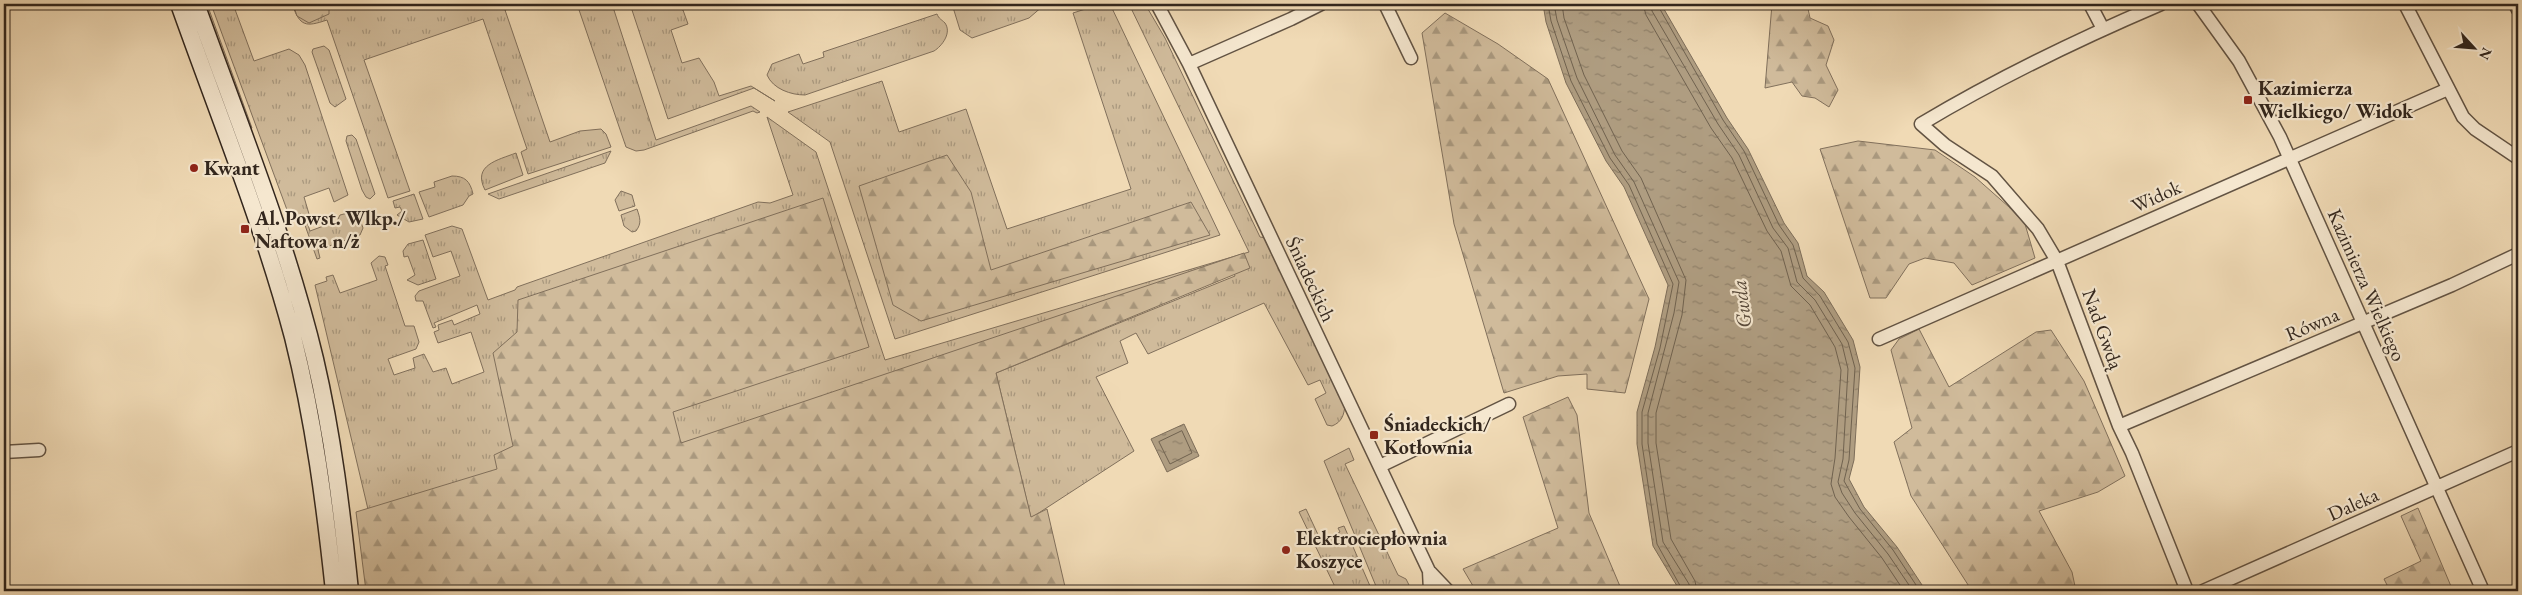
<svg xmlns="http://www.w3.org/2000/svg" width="2522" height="595" font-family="'EB Garamond',serif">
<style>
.grass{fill:url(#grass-tufts);stroke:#81705c}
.forest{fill:url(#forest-firs);stroke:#81705c}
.water{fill:url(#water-ripples);stroke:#7d6d59}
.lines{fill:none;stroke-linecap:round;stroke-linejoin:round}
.shore{stroke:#70624f;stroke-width:1}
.street-casing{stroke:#625343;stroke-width:15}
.secondary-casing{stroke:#32261d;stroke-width:19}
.street{stroke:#f5e7cf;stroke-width:12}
.secondary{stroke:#f5e7cf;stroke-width:16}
.poi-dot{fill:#8f2418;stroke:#f5e7cf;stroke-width:2}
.labels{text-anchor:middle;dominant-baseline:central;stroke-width:4.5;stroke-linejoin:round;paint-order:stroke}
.poi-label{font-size:20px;font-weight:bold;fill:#32261d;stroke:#f5e7cf;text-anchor:start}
.street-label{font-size:20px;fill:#32261d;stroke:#f5e7cf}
.water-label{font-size:21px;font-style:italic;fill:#584a3b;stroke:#f5e7cf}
</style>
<defs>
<pattern id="grass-tufts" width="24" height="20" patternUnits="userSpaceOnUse" patternTransform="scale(1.25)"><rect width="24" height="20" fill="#d0bb9b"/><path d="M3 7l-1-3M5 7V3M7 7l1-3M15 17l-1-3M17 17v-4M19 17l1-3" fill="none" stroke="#a9987e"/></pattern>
<pattern id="forest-firs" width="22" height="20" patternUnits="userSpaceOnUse" patternTransform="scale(1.25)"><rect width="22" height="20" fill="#d0bb9b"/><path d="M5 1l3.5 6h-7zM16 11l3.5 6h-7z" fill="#a9987e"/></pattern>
<pattern id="water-ripples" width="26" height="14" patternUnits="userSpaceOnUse" patternTransform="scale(1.25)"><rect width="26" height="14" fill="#af9d81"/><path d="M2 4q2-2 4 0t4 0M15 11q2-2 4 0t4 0" fill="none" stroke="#8f8069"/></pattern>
</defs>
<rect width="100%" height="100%" fill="#f0dab5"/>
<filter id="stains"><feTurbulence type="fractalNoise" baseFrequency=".004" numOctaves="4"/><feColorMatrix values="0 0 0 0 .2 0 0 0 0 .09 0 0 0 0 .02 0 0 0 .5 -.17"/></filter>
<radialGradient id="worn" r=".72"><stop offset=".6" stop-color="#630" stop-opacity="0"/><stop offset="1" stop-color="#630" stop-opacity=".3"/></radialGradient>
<path class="grass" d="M202,4h5l45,124 -5,2z
M211,4h22l21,57 35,-12 10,6 6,10 43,130 -14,7 -5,-14 -25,9 5,17 -4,2 5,15 27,-10 3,-6 12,-3 6,2 5,14 -3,7 -42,15 2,8 -3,1 -16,-45 -11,4z
M292,4h235l-22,6 45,132 30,-11 21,-2 5,5 5,13 -83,27 -7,-22 6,-3 -44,-130 -119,41 46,131 -22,7 -61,-178c-21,7 -27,7 -35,-16z
M577,4h35l44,136 95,-34 9,6 -3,1 -4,-2 -109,39 -8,1 -10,-4z
M630,4h45l-1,3 9,3 5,14 -17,6 11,33 17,-5 15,24 5,14 32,-10 24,15 -21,-13 -86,31z
M952,4h98l-7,2 -14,12 -57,20 -12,-8z
M1101,4h9l110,231 -325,104 -65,-197 -42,-30 94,-31 17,51 67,-23 41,120 124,-40 -58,-176z
M1129,4h16l20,34 95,199 6,1 79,167c-1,10 -3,17 -13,21l-5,-1 -12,-26 11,-6 -6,-13 -12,5 -44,-82 -116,51 -12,-21 -16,8 8,22 -32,14 38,74 -103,67 -35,-145 239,-97 -4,-11 -857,278 -3,-21 -56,-237 12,-4 -1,-4 7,-2 7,18 37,-13 -6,-17 8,-7 6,1 3,8 -3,1 20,60h9l5,16 -3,7 -28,10 6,16 21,-7 -2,-10 11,-4 9,18 13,-4 6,16 32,-12 -13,-40 -33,11 -4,-11 5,-2 -1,-5 14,-5 2,5 26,-11 -3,-9 -43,18 2,4 -3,1 -10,-27h-7l-1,-5 4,-5 41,-15 -9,-25 -18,6 -8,-22 27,-9 10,3 26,71 27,-10 2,-3 241,-85 12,1 23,-8 -26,-78 49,35 69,208 364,-108z
M937,14c2,5 4,5 8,9 7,10 -3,23 -11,28l-129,44c-14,0 -32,-6 -38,-20l5,-11 27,-10 4,10 21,-7 -1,-5z
M324,46l5,4 17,49 -11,8 -5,-4 -18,-51 1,-3z
M352,135l4,4 19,55 -5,5 -4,-2 -4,-7 -16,-49 1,-5z
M611,151l-6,12 -106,36 -11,-5z
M516,153l7,22 -38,15c-13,-25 13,-30 31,-37z
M452,176c13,0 18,5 21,18l-4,2 -6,9 -34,12 -10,-25 16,-5 -1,-5z
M621,191l11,4 3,11 -16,5 -4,-11z
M414,194l9,25 -14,3 -12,-7 5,-4 -2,-4 -5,1 -2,-7z
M637,209c3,9 5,14 -1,22l-4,1 -8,-6 -3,-11z
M423,240l13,39 -18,6 -11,-5 8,-5 -7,-19 -4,1 -1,-6 5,-7z
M1349,448l5,12 -9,4 53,111 8,4 6,12h-34l-54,-130z
M1306,509l15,32 19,-9 -2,-4 6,-2 26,60v5h-33l-38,-79z"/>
<path class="forest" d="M293,4h36v10l-20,9 -12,-7z
M1772,4h35l3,14 18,8 6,14 -8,25 12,25 -9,17 -14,-9 -13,-2 -10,-14 -27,6z
M1445,13l53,31 50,35 101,220 -24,94 -38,-4v-15l-29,2 -54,17 -50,-169 -32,-191z
M1858,141l77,9 40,27 34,30 16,17 10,34 -63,27 -18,-22 -29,-5 -16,6 -23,34h-16l-50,-149z
M947,155l24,37 20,78 200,-68 19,33 -289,86 -28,-16 -34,-119z
M823,198l46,149 -196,65 8,31 563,-190 6,15 -254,105 35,144 16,-8 19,82h-700l-10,-79 141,-43 -3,-14 19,-9 -20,-93 24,-21 1,-32z
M1919,329l30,58 87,-55 15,-2 33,51 41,95 -27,16 -59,19 33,61 4,19h-104l-61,-95 -17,-54 18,-14 -21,-78 8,-11z
M1568,397l9,18 12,98 33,78h-146l-13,-22 95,-41 -35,-111z
M2418,508l35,83h-63l-6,-12 37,-18 -20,-45z"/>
<path class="water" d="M1543,4h118l66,114 21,31 36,74 14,20 9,33 17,16 29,48 7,27 -6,93 -5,19 15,28 33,40 29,44h-246l-27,-45 -16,-102v-32l18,-65 13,-62 -44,-98 -18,-26 -40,-78 -20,-61z
M1184,424l15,32 -32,16 -16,-33z"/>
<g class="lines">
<path class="shore" d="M1548,4l3,17 20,60 39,77 19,27 44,99 -13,64 -18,64v32l15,100 26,47
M1554,4l3,16 20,58 38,77 19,27 45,100 -5,31 -26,100v30l15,99 26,42 1,7
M1562,4l2,14 20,57 38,76 19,27 45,102 -4,35 -26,98v30l15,96 24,42 2,10
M1643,4l3,11 65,113 21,30 35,73 14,20 10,35 19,19 25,42 6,23 -6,88 -4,26 4,13 14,20 33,41 22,33
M1651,4l1,7 66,113 21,31 34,73 15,20 9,34 18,18 27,44 6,25 -5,90 -5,23 4,11 13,20 33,41 25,37
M1657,4l66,116 21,31 35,74 14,20 10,33 17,18 28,46 7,26 -6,92 -5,21 16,28 33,41 27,41
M1182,431l10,22 -22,11 -11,-22z"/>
<g class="street-casing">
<path id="street" d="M1157,4l32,60 240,507 19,20
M1385,4l26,54
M2090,4l13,25
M2161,4c-82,35 -163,74 -240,120l24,21 47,31 46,53 19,32 62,165 13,27 55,138
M2198,4l41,57 41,76 203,454
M2405,4l58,113 12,12 43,29
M2515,4l3,6
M1189,64l102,-45 30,-15
M1879,339l569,-250
M2119,426l333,-141 66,-31
M4,452l35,-2
M1380,466l129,-62
M1429,571l1,20
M2203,591l315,-140"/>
</g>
<g class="secondary-casing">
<path id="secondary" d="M179,4c39,110 84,220 114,333 21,84 32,169 41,254
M196,4c42,117 90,234 119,355 18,77 27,154 35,232"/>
</g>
<use href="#street" class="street"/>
<use href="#secondary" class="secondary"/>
</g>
<g class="poi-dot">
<rect x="2243" y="95" width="10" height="10" rx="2.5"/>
<circle cx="194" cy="168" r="5"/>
<rect x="240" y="224" width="10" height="10" rx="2.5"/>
<rect x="1369" y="430" width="10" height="10" rx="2.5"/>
<circle cx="1286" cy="550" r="5"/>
</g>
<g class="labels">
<g class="poi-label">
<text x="2258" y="88">Kazimierza<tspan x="2258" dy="23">Wielkiego/ Widok</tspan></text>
<text x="204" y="168">Kwant</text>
<text x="255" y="218">Al. Powst. Wlkp./<tspan x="255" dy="23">Naftowa n/ż</tspan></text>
<text x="1384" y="424">Śniadeckich/<tspan x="1384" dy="23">Kotłownia</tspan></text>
<text x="1296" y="538">Elektrociepłownia<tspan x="1296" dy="23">Koszyce</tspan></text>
</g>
<g class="street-label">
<text transform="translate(2156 196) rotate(-24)">Widok</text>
<text transform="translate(1311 279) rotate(65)">Śniadeckich</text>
<text transform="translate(2367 285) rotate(66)">Kazimierza Wielkiego</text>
<text transform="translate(2312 324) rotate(-23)">Równa</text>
<text transform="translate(2103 329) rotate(70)">Nad Gwdą</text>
<text transform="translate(2353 504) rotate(-24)">Daleka</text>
</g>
<g class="water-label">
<text transform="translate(1741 304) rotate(-97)">Gwda</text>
</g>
</g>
<rect width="2522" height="595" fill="none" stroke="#f0dab5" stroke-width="20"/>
<rect x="5" y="5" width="2512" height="585" fill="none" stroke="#32261d" stroke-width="2.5"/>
<rect x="10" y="10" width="2502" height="575" fill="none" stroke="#32261d"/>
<g transform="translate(2474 48) rotate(116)" stroke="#f5e7cf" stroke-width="4" paint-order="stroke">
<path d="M0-4L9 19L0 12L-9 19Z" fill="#32261d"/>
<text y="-8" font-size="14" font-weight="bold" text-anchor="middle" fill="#32261d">N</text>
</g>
<rect width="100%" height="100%" filter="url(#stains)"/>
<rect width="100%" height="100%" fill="url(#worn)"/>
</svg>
